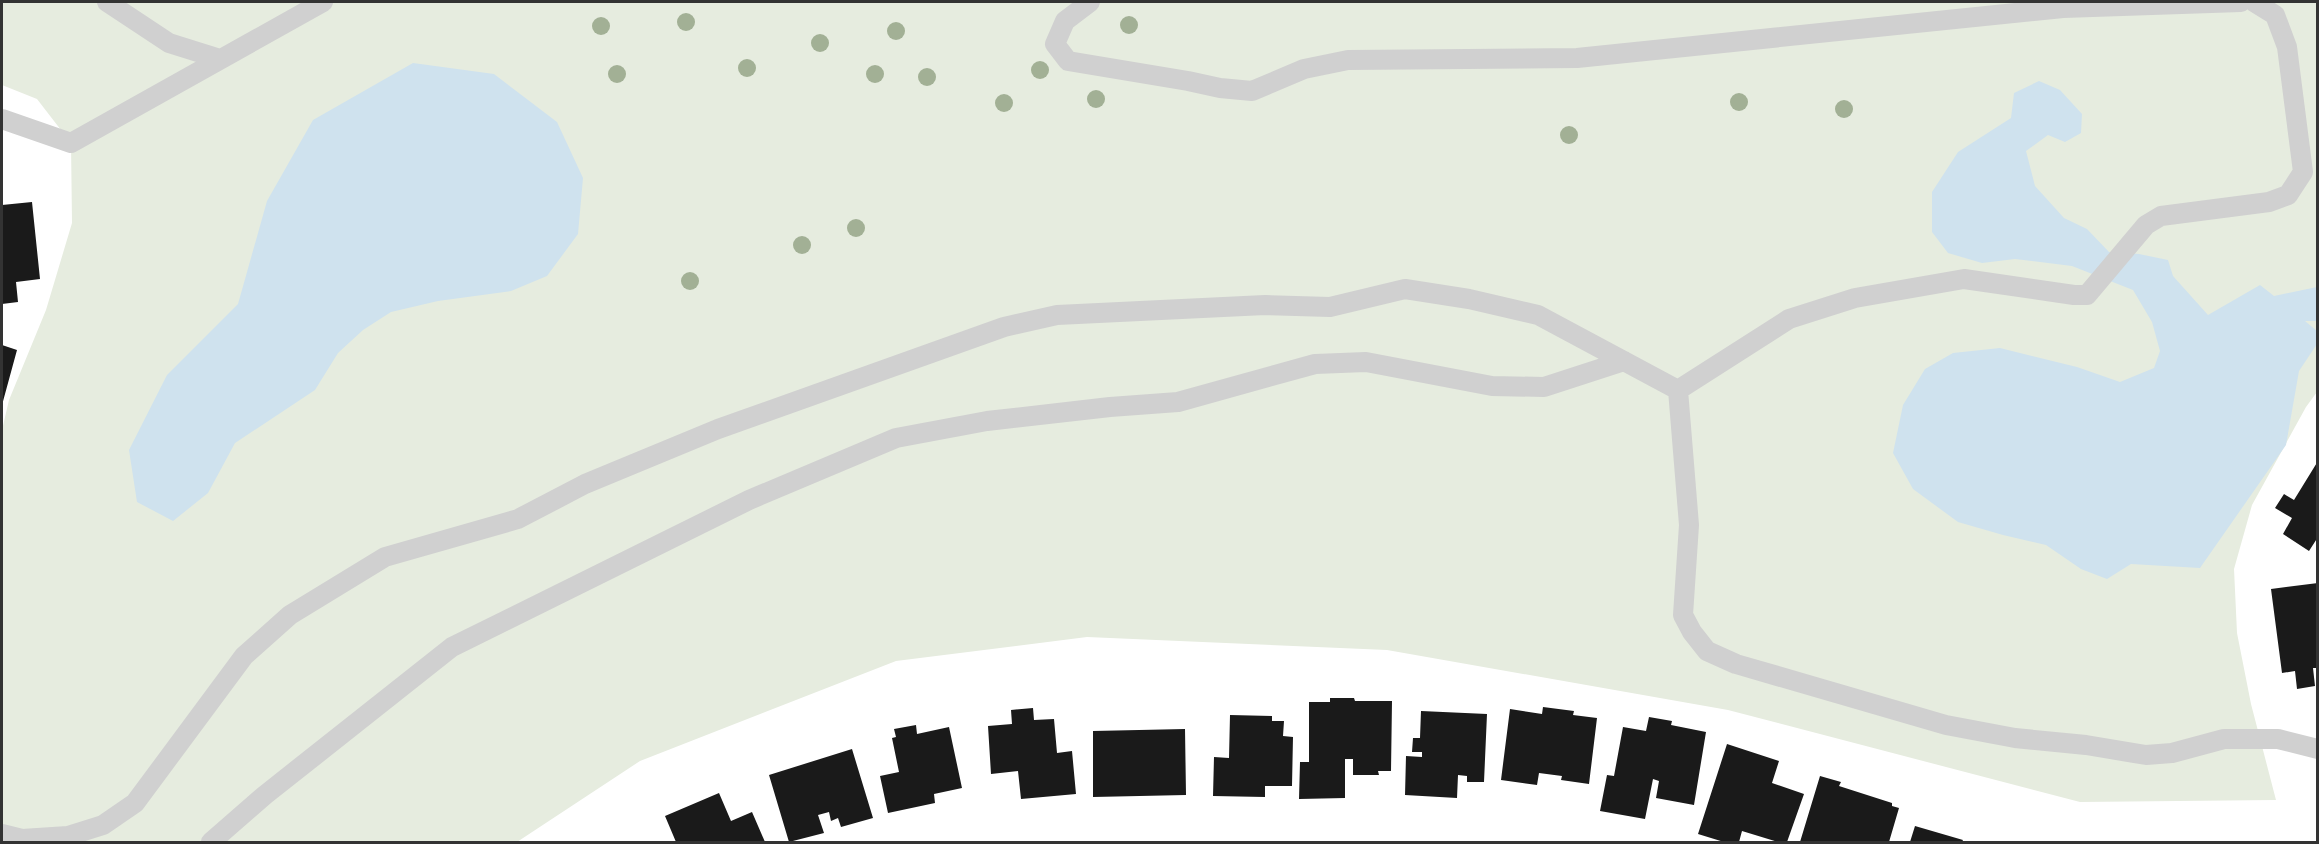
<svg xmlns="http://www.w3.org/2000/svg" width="2319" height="844" font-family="'PT Sans Narrow',sans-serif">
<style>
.green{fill:#e6ecdf}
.water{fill:#cfe2ee}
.building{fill:#1a1a1a}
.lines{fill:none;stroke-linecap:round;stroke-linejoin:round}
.service{stroke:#d0d0d0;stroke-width:20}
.tree{fill:#a2b095}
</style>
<rect width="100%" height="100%" fill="#fff"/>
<path class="green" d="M2,2h2315v390l-11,15 -54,98 -18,64 3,64 14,71 25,96 -196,2 -352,-92 -341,-60 -300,-13 -191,24 -256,100 -123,81h-515v-412l7,-30 37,-90 26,-87 -1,-80 -34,-44 -35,-14z"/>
<path class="water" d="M413,63l81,11 63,48 26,56 -5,56 -31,42 -36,15 -73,10 -47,11 -28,18 -25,23 -23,37 -80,53 -27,50 -35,28 -36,-19 -8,-52 38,-75 71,-71 29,-103 46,-81z
M2039,81l21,9 22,24 -1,19 -16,9 -17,-7 -22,16 9,35 29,32 23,11 22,23 30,2 29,6 5,16 35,39 52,-30 14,11 43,-9v34h-12l12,10v13l-18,27 -13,74 -86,123 -69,-4 -24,15 -26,-10 -35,-24 -43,-10 -45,-13 -45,-33 -20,-36 10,-48 22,-36 28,-16 47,-5 77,19 43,15 34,-14 6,-17 -8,-29 -19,-32 -61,-24 -57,-7 -33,4 -34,-10 -16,-21v-40l26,-40 53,-34 3,-25z"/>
<path class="building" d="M32,202l8,77 -24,3 2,20 -16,2v-99z
M2,345l15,5 -15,55z
M2318,461v76l-9,14 -26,-17 9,-16 -17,-10 9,-14 10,6z
M2318,583v85h-5l2,18 -18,3 -2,-18 -13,2 -11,-84z
M1330,698h24l1,3h37l-1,70h-13l1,4h-26v-16h-8v39l-46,1 1,-37h9v-60h21z
M1543,707l31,4 -1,4 24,3 -8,66 -28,-4 1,-4 -23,-3 -2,12 -36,-5 9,-71 32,5z
M1033,708l1,12 20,-1 3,34 15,-2 4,43 -55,5 -3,-28 -27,3 -3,-48 24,-2 -1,-14z
M1421,711l66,3 -3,68h-17v-6l-9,-1 -1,23 -52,-3 1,-39 16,1v-5h-10l1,-14h7z
M1230,715l42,1v5h12l-1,15 10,1 -1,49h-27v11l-52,-1 1,-39 15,1z
M1649,717l23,4 -1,4 35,7 -12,73 -38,-7 3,-17 -6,-2 -8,40 -45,-8 7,-36 7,1 9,-49 23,4z
M916,725l1,9 32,-7 13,61 -28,6 1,9 -47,10 -8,-37 19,-4 -7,-34 4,-1 -2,-8z
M1185,729l1,66 -93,2v-66z
M1727,744l52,17 -7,22 32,11 -17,48h-9l-36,-11 -3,11h-15l-26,-8z
M852,749l21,69 -32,9 -3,-9 -7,3 -2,-9 -11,3 6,18 -35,9 -20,-67z
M1820,776l21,6 -2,4 53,17v3l7,2 -10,34h-89z
M719,793l12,28 21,-9 13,30h-89l-11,-26z
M1915,826l48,14 -1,2h-52z"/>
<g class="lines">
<path class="service" d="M107,2l62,41 51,16
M1090,2l-25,19 -10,23 13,17 120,20 32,7 32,3 52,-22 44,-9 229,-2 486,-50 178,-6
M2,119l69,24 252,-141
M1678,390l111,-71 66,-21 109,-19 110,16h13l59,-70 15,-9 108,-14 19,-7 15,-23 -16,-125 -12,-32 -21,-13
M2,834l20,5 46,-3 35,-11 32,-22 109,-147 46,-41 95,-58 133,-38 67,-35 133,-55 286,-102 53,-12 208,-10 65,2 75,-18 64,10 69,16 140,75 11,135 -6,90 9,17 15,19 29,13 210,61 69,13 71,7 60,10 26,-2 52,-14h54l40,10
M211,842l54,-47 187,-148 297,-147 147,-62 91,-17 123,-14 68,-5 137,-38 51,-2 126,24 52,1 80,-26"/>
</g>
<g class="tree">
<circle cx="686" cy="22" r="9"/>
<circle cx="1129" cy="25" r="9"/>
<circle cx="601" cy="26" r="9"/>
<circle cx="896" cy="31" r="9"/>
<circle cx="820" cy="43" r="9"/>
<circle cx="747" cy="68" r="9"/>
<circle cx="1040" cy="70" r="9"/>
<circle cx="617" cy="74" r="9"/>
<circle cx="875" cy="74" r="9"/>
<circle cx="927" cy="77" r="9"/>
<circle cx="1096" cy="99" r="9"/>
<circle cx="1739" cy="102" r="9"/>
<circle cx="1004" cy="103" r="9"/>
<circle cx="1844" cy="109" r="9"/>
<circle cx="1569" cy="135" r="9"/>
<circle cx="856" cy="228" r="9"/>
<circle cx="802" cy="245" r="9"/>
<circle cx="690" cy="281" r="9"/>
</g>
<rect width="2319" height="844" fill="none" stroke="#333333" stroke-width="6"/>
</svg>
